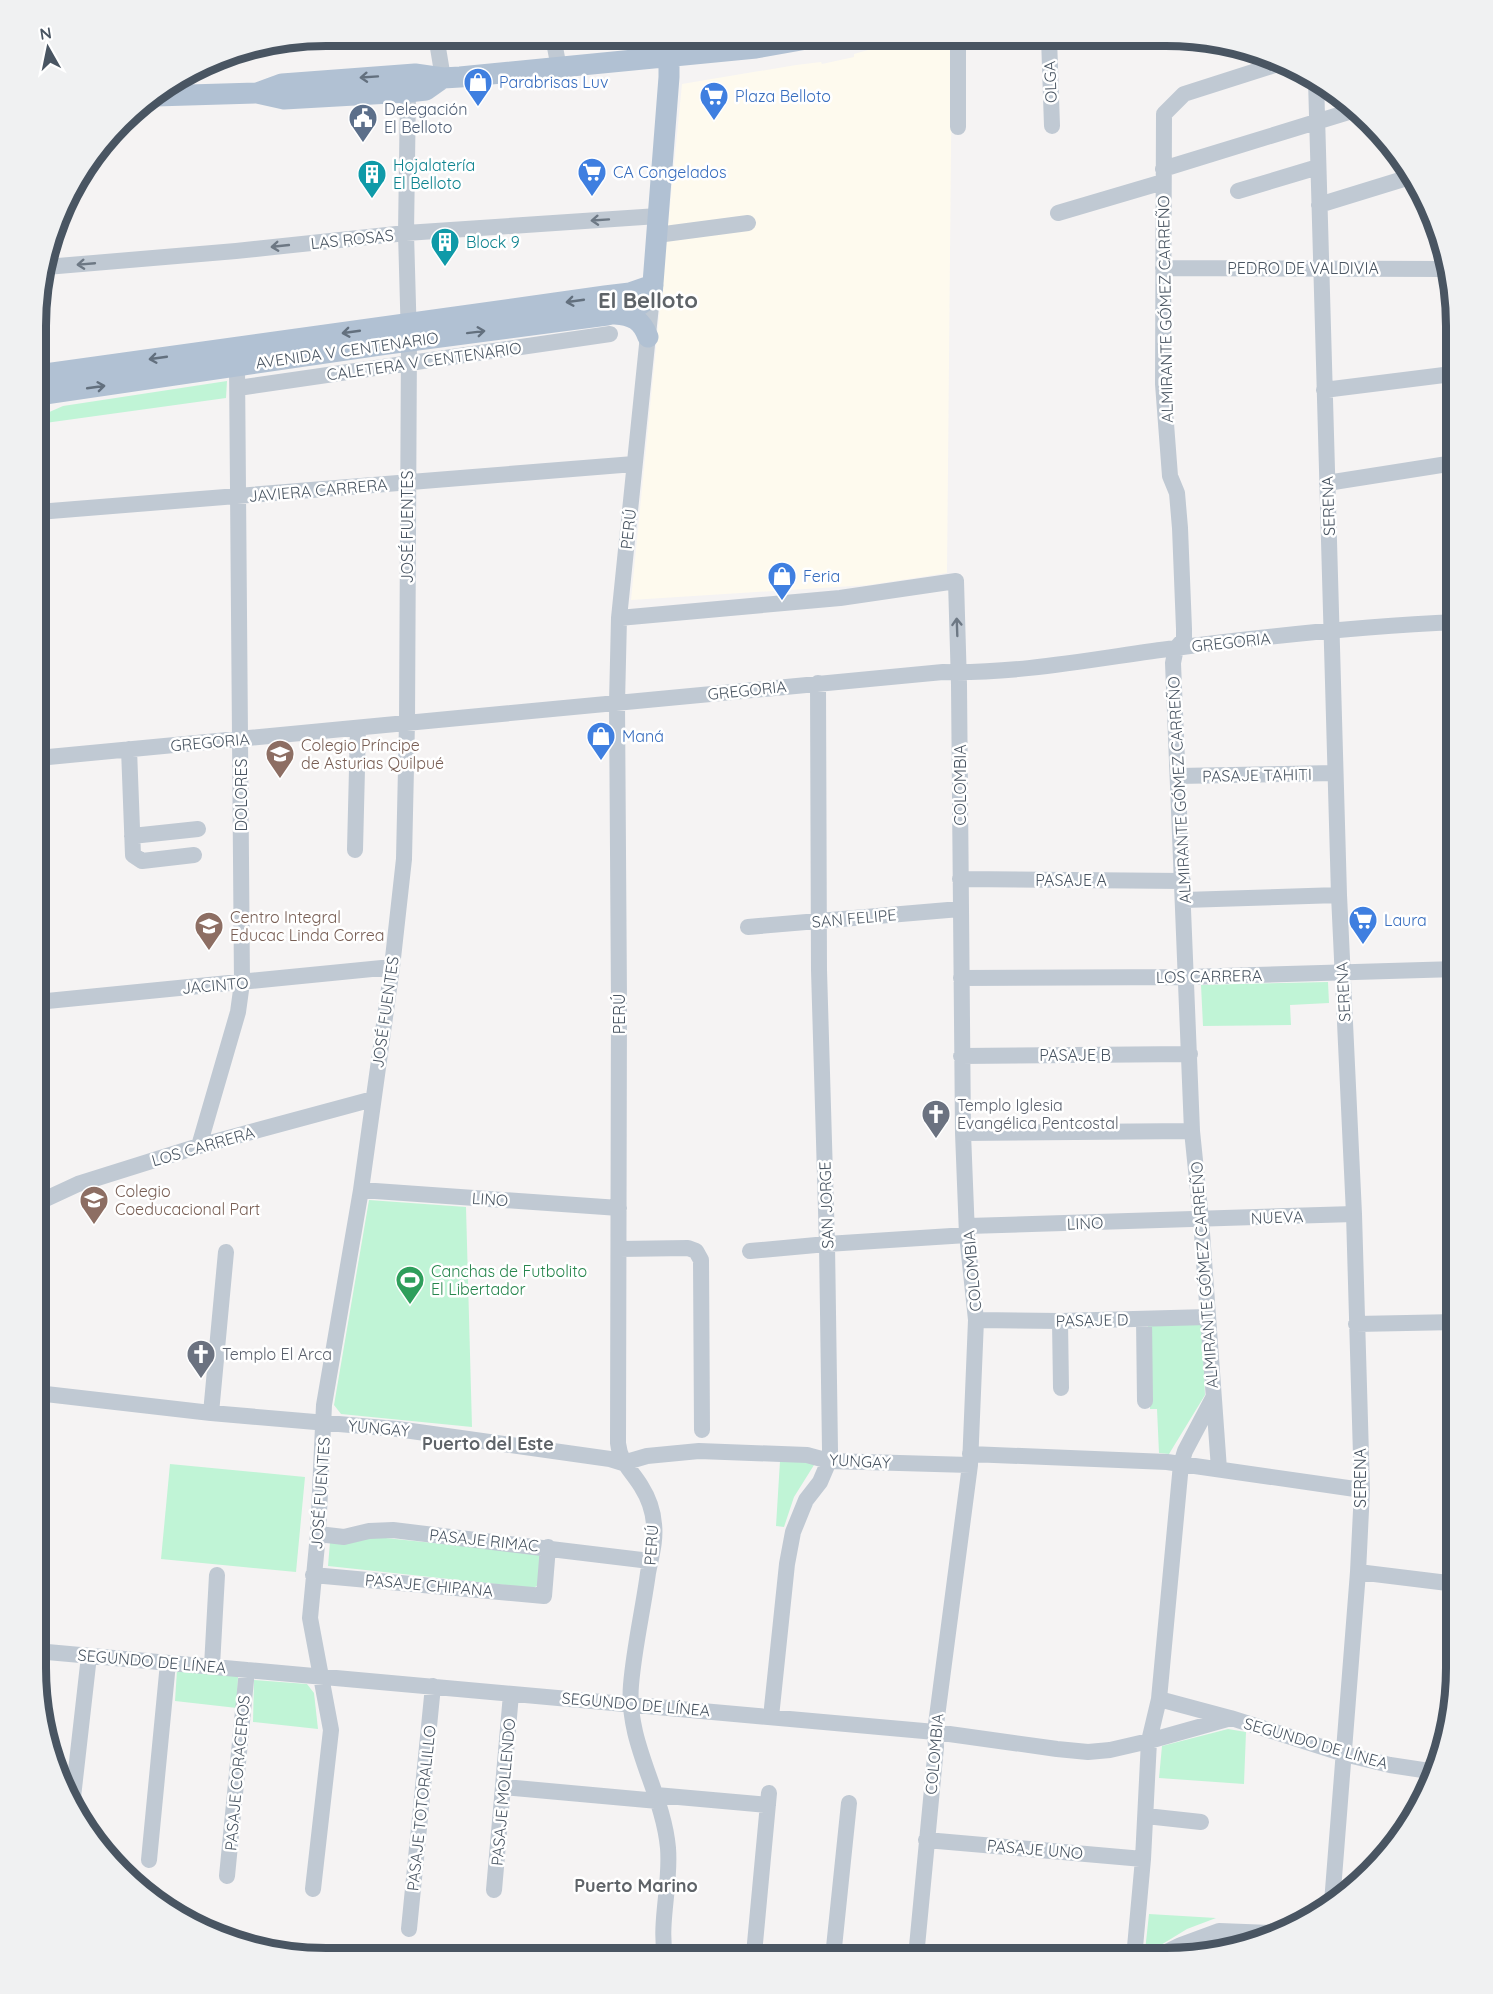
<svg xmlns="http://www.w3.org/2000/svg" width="1493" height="1994" font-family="Quicksand,sans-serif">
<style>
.commercial{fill:#fefaee}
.green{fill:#c0f4d6}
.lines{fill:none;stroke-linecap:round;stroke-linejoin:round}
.minor{stroke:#c0c9d3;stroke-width:16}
.major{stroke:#b1c1d3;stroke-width:21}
.oneway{stroke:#63707e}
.oneway2{stroke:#6d7884}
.labels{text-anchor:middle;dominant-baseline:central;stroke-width:5;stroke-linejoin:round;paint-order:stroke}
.shop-label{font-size:16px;fill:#366cbe;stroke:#fff;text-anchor:start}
.street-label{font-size:16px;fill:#495562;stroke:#fff}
.service-label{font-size:16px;fill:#4e5e75;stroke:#fff;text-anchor:start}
.culture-label{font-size:16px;fill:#0d838f;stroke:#fff;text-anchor:start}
.education-label{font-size:16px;fill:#785e54;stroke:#fff;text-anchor:start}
.worship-label{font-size:16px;fill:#5b616d;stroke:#fff;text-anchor:start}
.leisure-label{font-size:16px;fill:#27864d;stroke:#fff;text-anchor:start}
.neighbourhood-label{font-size:18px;font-weight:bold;fill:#5e6368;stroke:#fff}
.district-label{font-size:22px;font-weight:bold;fill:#5e6368;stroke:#fff}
.rim{fill:none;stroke:#495562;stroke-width:8}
</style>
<rect width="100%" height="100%" fill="#f5f3f3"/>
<path class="commercial" d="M910,38h37l5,6 -5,529 -78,12 -238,15 51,-516 114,-19 25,-3 1,2 32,-7v-3z"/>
<path class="green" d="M227,381l-1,17 -188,26v-7l25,-11z
M1328,982l1,21 -39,2 1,20 -88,1 -2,-41z
M369,1200l97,7 6,220 -131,-13 -7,-9z
M1202,1322l3,73 -36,59 -10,-1 -2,-44h-7l-2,-84z
M780,1461h29l5,4 -20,32 -10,30 -8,-1z
M170,1464l135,13 -9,95 -135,-13z
M376,1537l164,17 -1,30 -5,4 -206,-22 2,-24z
M177,1670l61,6 -1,32 -62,-7z
M254,1680l53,4 7,9 4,36 -65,-7z
M1228,1729l18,3 -2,52 -85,-6 3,-32z
M1149,1914l67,4 -29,11 -31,19 -11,3z"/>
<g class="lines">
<path class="minor" d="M436,36l7,42
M553,37l6,31
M958,38v89
M1049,38l3,88
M1316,80l23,815 15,319 8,276 -4,82 -26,331
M1163,169l192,-59
M1238,191l80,-24
M1319,205l91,-28
M1058,213l105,-31
M657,235l91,-12
M46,267l190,-16 170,-18 252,-17
M1163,268l281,1
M652,296l-33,322 -2,85 2,297 -1,443c2,19 13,27 23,43 7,11 12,25 13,38 2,17 -3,33 -6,49 -5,37 -14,75 -17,112 -5,58 32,107 37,163 3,37 -9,73 -3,109
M238,388l372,-54
M1324,390l128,-16
M1327,483l127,-20
M38,512l596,-48
M619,618l221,-20 116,-17 3,104 4,448 4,102 9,85 -6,145 -35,267 1,15 -20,210
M129,749l4,106 9,6 52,-6
M38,758l905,-86c77,2 155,-14 232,-24 93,-12 188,-22 282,-26
M1178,776l157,-3
M132,836l66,-7
M355,850l3,-122
M960,879l223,2
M1184,900l155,-5
M748,927l212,-18
M961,978l226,-1 270,-8
M37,1002l355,-35
M961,1056l229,-2
M963,1133l229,-2
M199,1146l39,-134 4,-29 -5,-617
M361,1190l258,18
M37,1203l41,-19 121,-38 174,-47
M968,1226l386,-12
M619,1249l69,-1 8,3 5,9 1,170
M750,1251l77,-7 140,-9
M1144,1319l1,82
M976,1320l84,1 148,-4
M1060,1321l1,67
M1356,1324l101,-2
M37,1393l174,20 186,16 213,30 13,4 24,-7 52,-5 108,4 22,6 141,4
M211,1413l15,-161
M970,1454l197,8 195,28
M1219,1469l-18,-250 -9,-88 -19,-468 3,-15 8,-9v-10l-4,-101 -3,-35 -7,-17 -7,-92 1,-270 20,-20 100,-32
M318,1534l26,3 25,-6 24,-1 257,31
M1358,1572l98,12
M313,1575l231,21 4,-49
M36,1651l899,81 122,17 31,3 22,-2 39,-9 82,-23 113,36 46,11 46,7
M212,1666l5,-91
M1456,1690v-27
M1159,1699l71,19
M771,1717l16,-153 6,-32 13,-32 14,-18 9,-21 1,-11 -3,-206 -8,-274 -1,-287
M504,1787l154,14
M656,1795l112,10
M72,1806l17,-150
M1146,1816l55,6
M926,1840l217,19
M149,1860l19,-197
M227,1876l20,-206
M313,1889l18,-159 -21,-112 8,-84 6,-129 37,-215 31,-223 12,-108 3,-137 2,-381 -3,-108 2,-141
M494,1890l17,-196
M409,1929l24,-243
M754,1954l15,-161
M694,1957l30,-4 121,4
M833,1957l16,-154
M1134,1958l9,-99 6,-118 10,-42 22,-235 4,-13 28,-53
M1154,1958l27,-13 38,-14 55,2"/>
<path class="major" d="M257,93l25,-9 40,-3 93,-7 28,4 17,-1 296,-29 62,-11
M155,96l102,-3 27,6 124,-7 18,-2 17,-12
M615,314c17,1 27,6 33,23
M38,375l567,-79 25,-3 23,-8
M38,395l349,-51 220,-29 27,-6 18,-13 17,-219v-20"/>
</g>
<defs><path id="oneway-shaft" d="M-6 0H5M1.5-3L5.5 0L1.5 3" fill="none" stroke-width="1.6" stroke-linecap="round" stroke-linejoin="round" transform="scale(1.5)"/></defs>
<g class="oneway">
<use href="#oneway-shaft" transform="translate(369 77) rotate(176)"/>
<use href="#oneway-shaft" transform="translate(575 301) rotate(172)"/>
<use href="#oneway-shaft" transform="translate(351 332) rotate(172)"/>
<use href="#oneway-shaft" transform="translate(476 332) rotate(-7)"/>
<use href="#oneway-shaft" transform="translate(158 358) rotate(172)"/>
<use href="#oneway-shaft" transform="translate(96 387) rotate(-8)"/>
</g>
<g class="oneway2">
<use href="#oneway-shaft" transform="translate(600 220) rotate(176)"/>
<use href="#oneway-shaft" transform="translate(280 246) rotate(174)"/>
<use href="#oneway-shaft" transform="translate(86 264) rotate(175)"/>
<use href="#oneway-shaft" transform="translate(957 627) rotate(-92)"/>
</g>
<defs>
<g id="shop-pin" transform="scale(1.5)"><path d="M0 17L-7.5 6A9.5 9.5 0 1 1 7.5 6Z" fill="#3f7fe0" stroke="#fff"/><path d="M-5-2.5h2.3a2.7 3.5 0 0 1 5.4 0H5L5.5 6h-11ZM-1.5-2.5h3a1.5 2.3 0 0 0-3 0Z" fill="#fff"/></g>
<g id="supermarket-pin" transform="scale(1.5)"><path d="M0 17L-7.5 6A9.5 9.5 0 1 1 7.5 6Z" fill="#3f7fe0" stroke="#fff"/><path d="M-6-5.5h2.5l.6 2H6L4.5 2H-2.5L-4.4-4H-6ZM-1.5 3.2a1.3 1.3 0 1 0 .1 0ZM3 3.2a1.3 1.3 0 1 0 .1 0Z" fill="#fff"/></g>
<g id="civic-pin" transform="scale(1.5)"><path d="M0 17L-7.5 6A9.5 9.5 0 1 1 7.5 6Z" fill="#5c6f8a" stroke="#fff"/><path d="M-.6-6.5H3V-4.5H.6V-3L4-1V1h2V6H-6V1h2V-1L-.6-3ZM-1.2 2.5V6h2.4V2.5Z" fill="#fff"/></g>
<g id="building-pin" transform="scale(1.5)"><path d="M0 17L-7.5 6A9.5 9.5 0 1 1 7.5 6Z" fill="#0f9aa8" stroke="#fff"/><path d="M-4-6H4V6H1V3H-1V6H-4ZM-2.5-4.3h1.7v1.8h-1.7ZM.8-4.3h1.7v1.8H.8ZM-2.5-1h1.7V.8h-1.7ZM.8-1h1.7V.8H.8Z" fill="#fff"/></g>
<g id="school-pin" transform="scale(1.5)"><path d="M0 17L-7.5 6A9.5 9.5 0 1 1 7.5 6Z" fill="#8d6e63" stroke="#fff"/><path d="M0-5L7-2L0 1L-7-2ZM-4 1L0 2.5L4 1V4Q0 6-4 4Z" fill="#fff"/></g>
<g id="church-pin" transform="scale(1.5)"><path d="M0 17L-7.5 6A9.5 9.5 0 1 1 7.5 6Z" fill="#6b7280" stroke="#fff"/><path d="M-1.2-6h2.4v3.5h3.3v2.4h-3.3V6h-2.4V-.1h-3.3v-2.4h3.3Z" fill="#fff"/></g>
<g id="stadium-pin" transform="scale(1.5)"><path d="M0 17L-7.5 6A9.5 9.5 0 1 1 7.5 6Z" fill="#2e9e5b" stroke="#fff"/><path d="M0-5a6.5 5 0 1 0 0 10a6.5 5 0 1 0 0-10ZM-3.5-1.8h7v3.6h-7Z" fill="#fff"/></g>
</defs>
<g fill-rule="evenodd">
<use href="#shop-pin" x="478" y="82"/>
<use href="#supermarket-pin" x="714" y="96"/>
<use href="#civic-pin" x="363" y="118"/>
<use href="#supermarket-pin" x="592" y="172"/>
<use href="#building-pin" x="372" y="174"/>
<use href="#building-pin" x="445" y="242"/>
<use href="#shop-pin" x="782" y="576"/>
<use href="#shop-pin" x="601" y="736"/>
<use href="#school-pin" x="280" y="754"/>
<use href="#supermarket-pin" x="1363" y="920"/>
<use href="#school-pin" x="209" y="926"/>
<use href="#church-pin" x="936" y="1114"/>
<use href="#school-pin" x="94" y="1200"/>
<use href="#stadium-pin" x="410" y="1280"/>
<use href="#church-pin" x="201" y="1354"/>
</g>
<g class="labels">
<g class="shop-label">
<text x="499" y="82">Parabrisas Luv</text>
<text x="735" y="96">Plaza Belloto</text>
<text x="613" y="172">CA Congelados</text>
<text x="803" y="576">Feria</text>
<text x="622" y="736">Maná</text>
<text x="1384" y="920">Laura</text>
</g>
<g class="street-label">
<text transform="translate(1050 82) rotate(-92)">OLGA</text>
<text transform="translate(352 239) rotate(-6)">LAS ROSAS</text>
<text x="1303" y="268">PEDRO DE VALDIVIA</text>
<text transform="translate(1165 309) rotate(-91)">ALMIRANTE GÓMEZ CARREÑO</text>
<text transform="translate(347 350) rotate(-8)">AVENIDA V CENTENARIO</text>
<text transform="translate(424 361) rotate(-8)">CALETERA V CENTENARIO</text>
<text transform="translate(318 490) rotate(-5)">JAVIERA CARRERA</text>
<text transform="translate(1328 506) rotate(-92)">SERENA</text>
<text transform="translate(407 527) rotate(-90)">JOSÉ FUENTES</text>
<text transform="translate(628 529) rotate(-84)">PERÚ</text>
<text transform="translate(1231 642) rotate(-6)">GREGORIA</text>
<text transform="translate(747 690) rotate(-6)">GREGORIA</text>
<text transform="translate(210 742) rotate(-5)">GREGORIA</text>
<text transform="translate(1257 775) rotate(-1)">PASAJE TAHITI</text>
<text transform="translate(960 785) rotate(-90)">COLOMBIA</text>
<text transform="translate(1179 790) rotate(-93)">ALMIRANTE GÓMEZ CARREÑO</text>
<text transform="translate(241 795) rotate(-90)">DOLORES</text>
<text x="1071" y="880">PASAJE A</text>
<text transform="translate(854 918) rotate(-5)">SAN FELIPE</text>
<text transform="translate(1209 976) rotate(-1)">LOS CARRERA</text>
<text transform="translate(215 985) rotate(-5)">JACINTO</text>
<text transform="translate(1343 992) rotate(-93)">SERENA</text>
<text transform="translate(385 1012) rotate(-82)">JOSÉ FUENTES</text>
<text transform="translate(619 1014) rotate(-90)">PERÚ</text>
<text x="1075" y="1055">PASAJE B</text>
<text transform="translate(203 1146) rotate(-16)">LOS CARRERA</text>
<text transform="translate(490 1199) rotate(4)">LINO</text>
<text transform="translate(826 1205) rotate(-92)">SAN JORGE</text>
<text transform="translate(1277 1217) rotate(-2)">NUEVA</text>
<text transform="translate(1085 1223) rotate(-2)">LINO</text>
<text transform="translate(972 1271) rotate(-95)">COLOMBIA</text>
<text transform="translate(1204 1275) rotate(-94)">ALMIRANTE GÓMEZ CARREÑO</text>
<text transform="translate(1092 1320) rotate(-1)">PASAJE D</text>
<text transform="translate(379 1428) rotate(5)">YUNGAY</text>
<text transform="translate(860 1461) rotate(3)">YUNGAY</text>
<text transform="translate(1360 1478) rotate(-90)">SERENA</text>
<text transform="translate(320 1493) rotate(-86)">JOSÉ FUENTES</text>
<text transform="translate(484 1540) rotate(6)">PASAJE RIMAC</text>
<text transform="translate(651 1545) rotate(-86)">PERÚ</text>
<text transform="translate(429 1585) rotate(5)">PASAJE CHIPANA</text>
<text transform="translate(152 1661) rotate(5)">SEGUNDO DE LÍNEA</text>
<text transform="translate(636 1704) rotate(5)">SEGUNDO DE LÍNEA</text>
<text transform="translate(1316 1743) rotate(16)">SEGUNDO DE LÍNEA</text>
<text transform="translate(934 1754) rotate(-85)">COLOMBIA</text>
<text transform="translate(237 1773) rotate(-85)">PASAJE CORACEROS</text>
<text transform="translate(503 1792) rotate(-85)">PASAJE MOLLENDO</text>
<text transform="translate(421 1808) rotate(-84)">PASAJE TOTORALILLO</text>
<text transform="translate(1035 1849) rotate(5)">PASAJE UNO</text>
</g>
<g class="service-label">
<text x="384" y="109">Delegación<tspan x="384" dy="18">El Belloto</tspan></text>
</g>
<g class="culture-label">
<text x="393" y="165">Hojalatería<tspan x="393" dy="18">El Belloto</tspan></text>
<text x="466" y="242">Block 9</text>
</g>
<g class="education-label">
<text x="301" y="745">Colegio Príncipe<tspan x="301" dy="18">de Asturias Quilpué</tspan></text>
<text x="230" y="917">Centro Integral<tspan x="230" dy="18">Educac Linda Correa</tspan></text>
<text x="115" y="1191">Colegio<tspan x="115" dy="18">Coeducacional Part</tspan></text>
</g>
<g class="worship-label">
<text x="957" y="1105">Templo Iglesia<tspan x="957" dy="18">Evangélica Pentcostal</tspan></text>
<text x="222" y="1354">Templo El Arca</text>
</g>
<g class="leisure-label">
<text x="431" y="1271">Canchas de Futbolito<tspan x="431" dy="18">El Libertador</tspan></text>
</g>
<g class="neighbourhood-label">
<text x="488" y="1443">Puerto del Este</text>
<text x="636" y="1885">Puerto Marino</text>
</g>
<g class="district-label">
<text x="648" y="300">El Belloto</text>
</g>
</g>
<path d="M0 0H1493V1994H0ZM326 46H1166A280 280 0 0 1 1446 326V1668A280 280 0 0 1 1166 1948H326A280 280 0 0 1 46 1668V326A280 280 0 0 1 326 46Z" fill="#f0f1f2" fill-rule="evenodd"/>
<path class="rim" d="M326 46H1166A280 280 0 0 1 1446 326V1668A280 280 0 0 1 1166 1948H326A280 280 0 0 1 46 1668V326A280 280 0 0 1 326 46Z"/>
<g transform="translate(48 48) rotate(351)" stroke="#ffffff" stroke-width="4.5" paint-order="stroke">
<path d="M0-4.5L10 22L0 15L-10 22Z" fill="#495562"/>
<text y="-9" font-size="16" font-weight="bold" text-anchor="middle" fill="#495562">N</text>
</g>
</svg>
